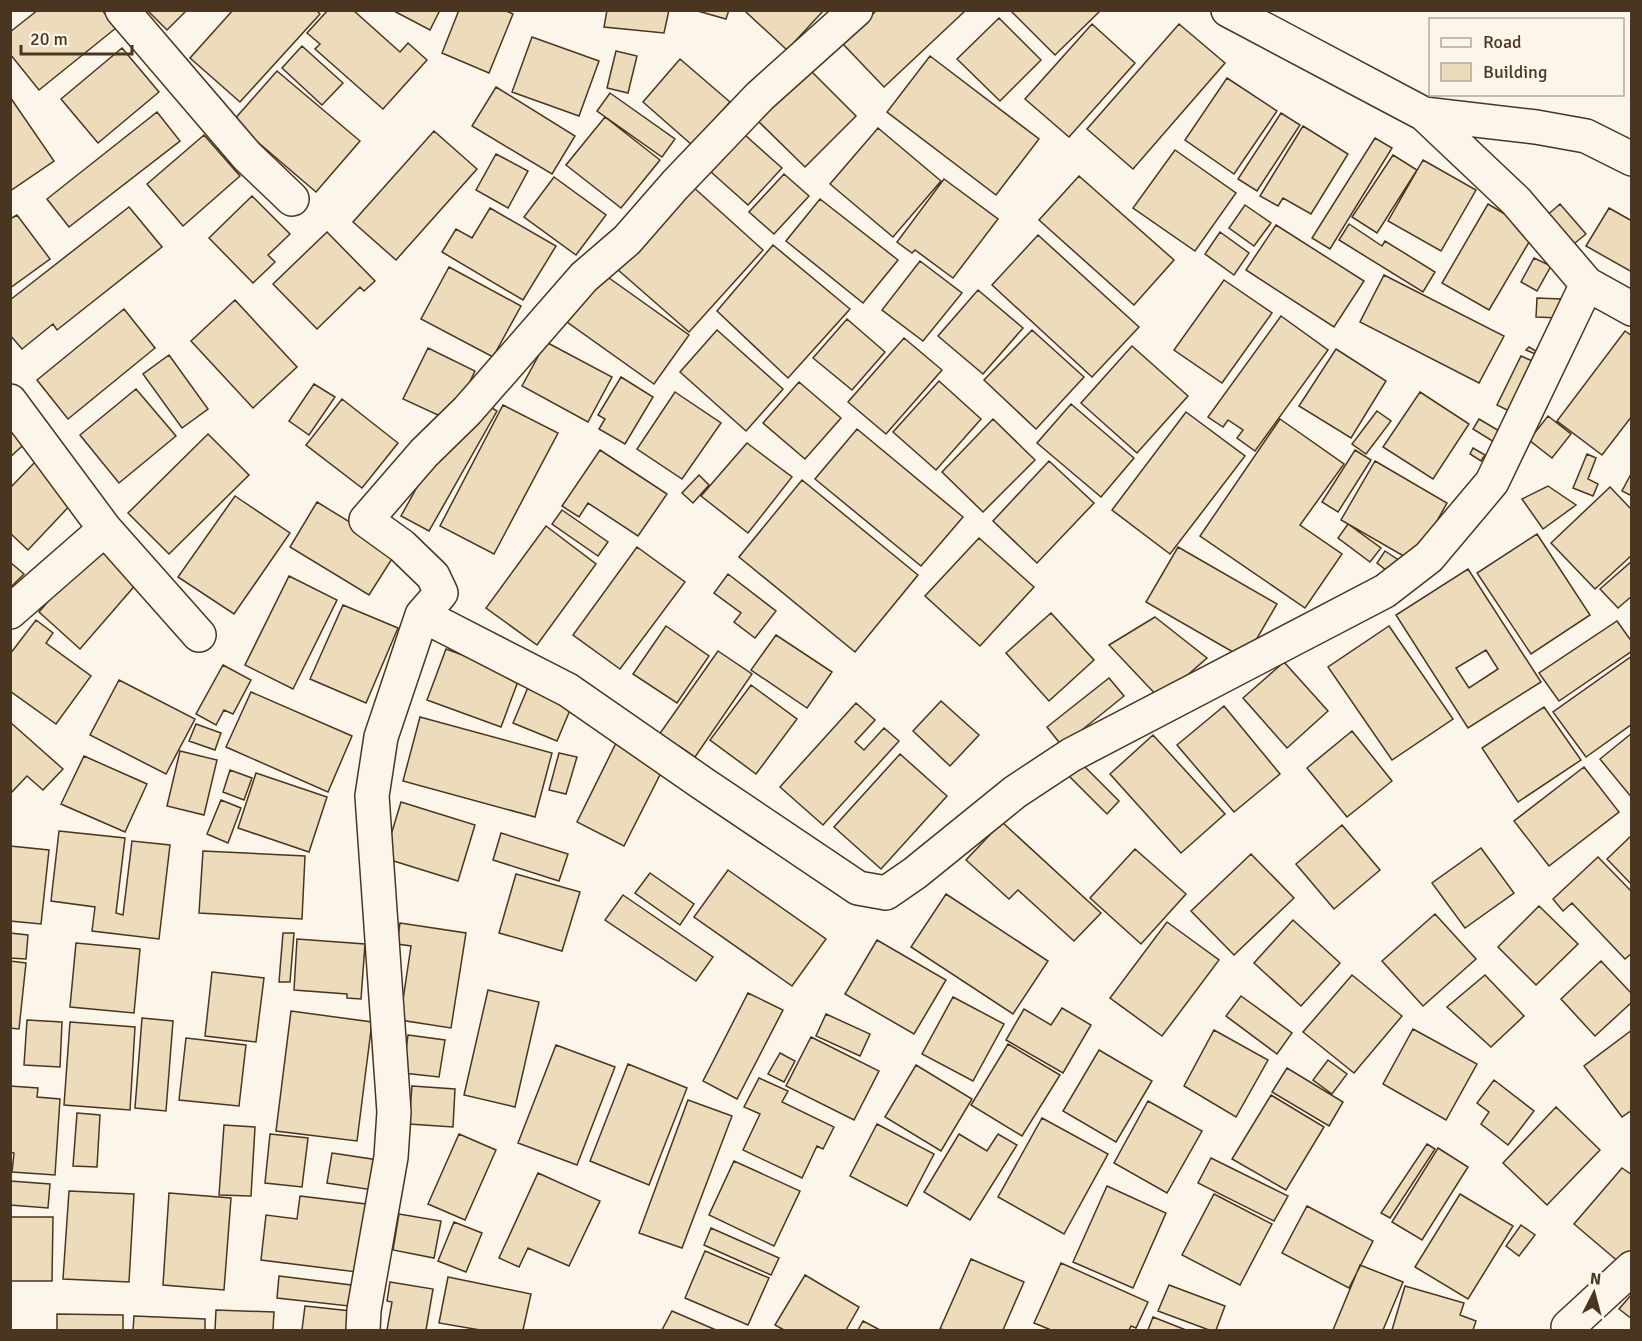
<svg xmlns="http://www.w3.org/2000/svg" width="1642" height="1341" font-family="Signika,sans-serif">
<style>
.building{fill:#ecdcbc;stroke:#4a3520;stroke-width:1.5;fill-rule:evenodd}
.lines{fill:none;stroke-linecap:round;stroke-linejoin:round}
.minor-casing{stroke:#4a3520;stroke-width:36}
.minor{stroke:#fbf6e9;stroke-width:33}
</style>
<rect width="100%" height="100%" fill="#fbf6e9"/>
<path class="building" d="M38,10h64l14,18 -77,62 -29,-36v-22z
M147,10h40l-20,20z
M233,10h83l4,4 -80,88 -50,-44z
M328,10h25l47,42 8,-9 19,17 -44,49 -68,-60 5,-5 -13,-11z
M392,10h48l-10,20z
M459,10h45l9,4 -24,59 -47,-20z
M607,10h62l-5,23 -60,-6z
M694,10h35l-3,9z
M747,10h77l-37,40 -41,-38z
M877,10h89l-82,77 -42,-44z
M1010,10h87l2,2 -44,43z
M999,18l42,42 -41,41 -43,-42z
M1092,24l43,39 -66,74 -44,-38z
M1179,24l46,39 -92,106 -46,-40z
M532,37l67,24 -20,55 -67,-24z
M302,46l41,37 -21,22 -40,-37z
M122,48l37,44 -61,51 -37,-44z
M616,51l21,5 -9,37 -21,-5z
M930,56l109,83 -43,56 -109,-83z
M680,59l50,43 -38,43 -49,-43z
M809,69l47,47 -51,51 -48,-47z
M277,71l83,70 -44,51 -83,-71z
M1227,78l50,33 -43,63 -49,-34z
M496,87l79,49 -23,38 -80,-48z
M610,93l65,46 -13,18 -65,-46z
M10,97l44,64 -44,30z
M157,112l23,29 -111,86 -22,-28z
M1281,113l19,12 -43,66 -19,-12z
M605,117l55,43 -39,48 -55,-43z
M1303,126l45,28 -37,60 -28,-16 -5,8 -18,-10z
M878,128l63,53 -48,56 -63,-53z
M434,131l43,38 -81,91 -43,-38z
M204,135l36,41 -57,50 -36,-42z
M745,135l37,33 -34,37 -37,-33z
M1375,138l17,10 -62,101 -18,-11z
M1175,150l61,43 -41,58 -62,-43z
M496,154l32,17 -20,37 -32,-18z
M1393,155l24,15 -40,63 -25,-16z
M1423,160l53,30 -35,61 -53,-30z
M784,174l25,22 -35,38 -25,-22z
M1079,176l95,84 -40,45 -95,-85z
M554,177l52,38 -30,40 -52,-38z
M944,179l54,40 -45,59 -38,-28 -3,3 -15,-11z
M692,186l71,64 -74,82 -72,-63z
M252,196l38,38 -22,21 7,7 -22,21 -44,-45z
M820,199l78,61 -35,43 -77,-62z
M1488,204l47,28 -46,78 -47,-27z
M1560,204l26,30 -16,13 -25,-30z
M1245,205l26,18 -17,23 -25,-18z
M129,207l33,40 -105,83 -4,-6 -31,25 -12,-14v-35z
M490,208l66,38 -33,54 -81,-48 14,-23 16,9z
M1609,208l23,13v51l-46,-26z
M17,215l33,44 -40,29v-69z
M1349,224l33,22 3,-5 50,31 -12,20 -84,-52z
M1276,225l88,56 -30,46 -88,-57z
M327,232l48,49 -11,10 -4,-4 -43,42 -44,-45z
M1220,232l29,21 -15,22 -29,-21z
M1038,235l101,92 -47,50 -100,-92z
M773,245l77,64 -62,69 -71,-67z
M1534,258l17,8 -14,25 -16,-9z
M920,261l42,32 -39,48 -41,-31z
M449,267l72,39 -28,51 -72,-38z
M602,273l87,62 -35,49 -87,-62z
M1384,275l120,61 -25,47 -119,-61z
M1224,280l48,33 -50,70 -48,-33z
M978,290l45,38 -40,46 -45,-38z
M1537,298l24,1 -1,19 -24,-1z
M235,300l62,67 -44,41 -62,-67z
M124,309l31,39 -87,71 -31,-39z
M1281,316l47,34 -73,101 -18,-13 6,-8 -15,-10 -5,7 -15,-10z
M847,319l38,33 -33,38 -39,-32z
M717,330l66,59 -37,42 -66,-59z
M1032,330l52,47 -48,52 -52,-49z
M1625,331l7,5v80l-30,39 -45,-34z
M904,338l38,32 -56,64 -38,-32z
M546,342l66,35 -24,45 -66,-36z
M1132,346l56,50 -51,57 -56,-50z
M1529,347l7,4 -1,3 -9,-4z
M428,348l47,23 -24,50 -48,-22z
M1336,349l50,32 -35,57 -52,-32z
M169,355l39,54 -26,19 -39,-54z
M1521,356l16,7 -24,50 -16,-8z
M621,377l32,20 -28,47 -26,-15 6,-10 -7,-4z
M939,381l42,38 -45,51 -43,-38z
M799,382l42,36 -36,41 -42,-36z
M314,384l21,13 -26,38 -20,-14z
M136,389l40,47 -57,47 -39,-48z
M675,392l46,31 -39,56 -45,-30z
M1420,392l49,32 -36,55 -50,-32z
M342,399l56,44 -36,45 -56,-43z
M482,402l15,9 -68,120 -28,-15 45,-81 13,7z
M1071,404l63,54 -33,39 -64,-54z
M503,405l55,28 -64,121 -54,-28z
M1377,411l14,10 -25,33 -14,-10z
M1186,412l59,44 -75,98 -58,-44z
M1548,416l23,18 -19,24 -23,-18z
M993,419l42,41 -52,52 -41,-40z
M1280,419l64,45 -44,61 42,29 -37,54 -105,-72z
M1479,419l22,13 -7,10 -21,-13z
M10,420l19,20 -19,17z
M857,429l106,88 -42,49 -106,-87z
M208,434l41,41 -80,79 -41,-41z
M747,443l45,34 -44,56 -47,-37z
M1473,448l12,7 -4,6 -11,-7z
M600,450l67,44 -29,42 -50,-33 -9,14 -17,-11z
M1355,450l16,10 -33,52 -16,-10z
M1587,454l9,4 -8,21 10,5 -5,12 -20,-8z
M36,461l40,38 -48,51 -18,-17v-45z
M1049,461l45,42 -57,60 -44,-42z
M1375,461l72,42 -33,59 -73,-42z
M1632,472v24l-10,-5z
M699,475l10,10 -16,18 -11,-10z
M802,480l116,95 -63,77 -116,-95z
M1548,486l28,19 -33,24 -21,-30z
M1610,487l22,23v45l-37,34 -44,-46z
M235,496l55,37 -56,81 -56,-37z
M317,502l80,49 -28,44 -79,-48z
M562,510l46,32 -10,14 -46,-32z
M1348,524l33,24 -11,14 -32,-24z
M546,526l50,38 -59,81 -51,-37z
M1537,534l53,81 -59,39 -54,-81z
M979,538l55,49 -54,59 -55,-50z
M96,546l42,36 -58,67 -41,-37z
M637,547l48,35 -65,87 -47,-34z
M1178,547l99,57 -32,55 -99,-57z
M1385,551l15,10 -9,13 -14,-11z
M1632,561v35l-14,12 -18,-19z
M10,562l14,12 -14,14z
M1468,569l73,113 -73,46 -72,-113zM1486,650l12,19 -29,19 -13,-20z
M728,574l48,37 -21,27 -21,-16 7,-9 -27,-20z
M289,576l48,24 -44,89 -48,-24z
M343,605l55,23 -32,75 -56,-24z
M1051,613l43,47 -45,41 -43,-48z
M1155,617l52,41 -47,41 -51,-54z
M36,620l17,13 -7,10 45,33 -35,48 -46,-33v-37z
M1617,621l15,21v9l-73,50 -20,-28z
M666,626l43,30 -32,47 -44,-29z
M1389,626l64,93 -61,41 -64,-93z
M776,635l56,37 -25,36 -56,-38z
M446,649l74,27 -19,51 -74,-27z
M718,651l34,23 -57,83 -16,-11 -4,6 -19,-13z
M1632,656v68l-46,33 -33,-45z
M1284,662l44,49 -41,37 -44,-50z
M223,665l28,15 -18,34 -9,-4 -8,15 -20,-11z
M1109,678l15,18 -62,50 -15,-19z
M119,680l76,39 -29,55 -76,-39z
M529,685l44,18 -16,38 -44,-18z
M751,685l46,34 -41,55 -46,-34z
M251,692l101,44 -24,56 -102,-45z
M941,701l38,34 -29,31 -37,-35z
M856,703l19,17 -20,22 9,8 20,-22 15,13 -76,84 -43,-38z
M1224,706l56,68 -46,38 -57,-67z
M1544,707l37,53 -63,42 -36,-54z
M420,717l132,36 -17,64 -132,-36z
M10,722l53,47 -20,21 -16,-14 -17,18z
M196,724l25,9 -6,17 -26,-9z
M1352,731l40,50 -45,36 -40,-49z
M1632,733v65l-32,-39z
M1153,735l72,79 -44,39 -71,-79z
M619,737l48,24 -43,85 -47,-24z
M180,751l37,9 -13,55 -37,-9z
M559,753l18,4 -11,37 -17,-4z
M900,754l47,42 -66,73 -47,-42z
M84,756l63,28 -22,48 -64,-28z
M1080,762l39,39 -12,13 -40,-40z
M1584,767l35,45 -70,54 -35,-45z
M230,770l22,8 -8,22 -21,-8z
M256,773l71,24 -18,55 -71,-24z
M221,800l20,8 -13,35 -21,-9z
M401,802l74,23 -17,56 -74,-23z
M1002,822l99,91 -27,28 -56,-51 -9,9 -43,-39z
M1342,825l38,45 -46,39 -38,-45z
M59,831l66,7 -9,75 7,2 9,-74 38,4 -11,94 -67,-8 3,-24 -44,-6z
M501,833l67,21 -9,27 -66,-21z
M1632,835v50l-25,-26z
M10,846l39,4 -8,74 -31,-3z
M1481,848l33,45 -49,35 -33,-45z
M1135,849l51,45 -45,50 -51,-46z
M203,851l102,5 -3,63 -103,-6z
M1251,854l43,44 -60,57 -43,-44z
M1598,857l34,35v61l-7,6 -53,-56 -9,8 -10,-12z
M728,870l98,69 -34,47 -98,-69z
M650,873l44,31 -14,21 -45,-32z
M516,874l64,18 -18,59 -63,-18z
M946,894l102,67 -35,53 -102,-67z
M623,895l90,62 -17,24 -91,-61z
M1539,906l39,38 -42,41 -38,-38z
M1435,914l41,45 -53,47 -41,-45z
M1293,920l47,43 -39,43 -47,-43z
M1167,922l52,38 -57,76 -52,-38z
M400,923l66,10 -15,95 -51,-8 11,-74 -14,-2z
M10,933l18,2 -2,24 -16,-1z
M283,933h11l-4,49h-11z
M297,939l68,5 -4,55 -14,-1v-4l-53,-4z
M877,940l69,40 -32,54 -69,-40z
M76,943l64,6 -6,64 -64,-6z
M10,961l16,2 -7,66 -9,-1z
M1601,961l31,33v8l-37,34 -34,-37z
M212,972l52,6 -8,64 -51,-6z
M1352,975l50,41 -48,57 -51,-41z
M1485,975l39,41 -33,31 -44,-40z
M488,990l51,12 -24,105 -51,-12z
M748,993l35,17 -46,89 -34,-18z
M1241,996l51,37 -15,21 -51,-38z
M953,997l51,27 -31,57 -51,-27z
M1062,1008l29,17 -28,48 -57,-33 18,-31 27,16z
M291,1011l81,11 -15,119 -81,-10z
M826,1014l44,20 -10,22 -44,-20z
M142,1018l31,3 -7,90 -31,-3z
M27,1020l35,2 -2,45 -36,-2z
M70,1022l65,5 -5,83 -66,-5z
M1413,1029l64,35 -31,56 -63,-36z
M1214,1030l54,30 -32,57 -52,-31z
M1632,1030v80l-10,7 -38,-51z
M408,1035l37,5 -6,37 -36,-4z
M811,1037l68,34 -25,49 -68,-34z
M186,1038l60,7 -7,61 -60,-6z
M1008,1044l52,31 -38,61 -51,-31z
M556,1045l59,22 -38,98 -59,-22z
M1099,1050l53,31 -36,61 -53,-31z
M780,1053l15,8 -11,21 -16,-8z
M1328,1060l19,14 -15,20 -19,-14z
M628,1064l59,24 -38,97 -59,-24z
M916,1065l56,34 -31,52 -56,-34z
M1287,1068l56,34 -14,24 -57,-34z
M759,1078l29,13 -6,11 52,25 -11,22 -6,-3 -15,32 -59,-28 17,-36 -16,-7z
M1494,1080l40,31 -26,34 -27,-21 8,-12 -12,-9z
M10,1086l28,2 -1,9 23,2 -5,76 -43,-3 2,-19 -4,-1z
M412,1086l43,3 -2,38 -44,-3z
M1271,1095l53,32 -38,63 -54,-31z
M688,1100l44,16 -50,132 -43,-15z
M1148,1101l54,30 -35,62 -53,-30z
M1556,1107l44,43 -53,55 -44,-42z
M77,1113l23,2 -3,52 -24,-1z
M1042,1118l66,36 -44,80 -66,-37z
M877,1124l57,30 -27,52 -57,-30z
M224,1125l31,2 -4,69 -32,-1z
M270,1134l38,4 -6,49 -37,-4z
M459,1134l37,16 -31,70 -37,-16z
M959,1134l28,17 11,-17 19,11 -47,75 -46,-28z
M1427,1144l8,5 -45,69 -9,-5z
M1438,1148l30,19 -46,73 -30,-18z
M332,1153l46,7 -5,30 -46,-7z
M1211,1158l77,38 -14,25 -76,-38z
M734,1161l66,30 -26,55 -65,-31z
M1622,1168l10,7v75l-12,13 -46,-39z
M538,1173l62,28 -31,65 -41,-18 -9,19 -20,-9z
M10,1181l40,3 -2,24 -38,-3z
M1107,1186l59,27 -33,75 -60,-26z
M69,1191l65,3 -5,88 -66,-3z
M169,1193l62,5 -7,92 -61,-5z
M1214,1194l58,30 -32,61 -58,-30z
M1460,1194l53,32 -45,73 -53,-32z
M300,1196l66,8 -9,68 -96,-12 5,-45 31,4z
M1307,1206l66,35 -24,47 -67,-35z
M399,1214l42,7 -7,37 -41,-8z
M10,1217h43l-1,64h-42z
M454,1222l28,11 -16,39 -28,-11z
M1521,1225l14,10 -16,21 -13,-10z
M711,1228l68,30 -8,17 -67,-30z
M705,1251l64,27 -21,47 -63,-27z
M971,1259l53,23 -21,48h-58l-5,-1z
M1061,1263l87,39 -12,26 -5,-2 -2,4h-78l-17,-7z
M1360,1265l43,17 -20,48h-50z
M805,1275l54,32 -13,23h-62l-9,-5z
M279,1276l72,9 -2,21 -72,-8z
M448,1277l83,17 -8,36h-43l-41,-7z
M390,1282l43,7 -7,41h-39l5,-28 -5,-1z
M1169,1285l56,21 -9,24h-7l-51,-19z
M1405,1286l59,17 -4,12 16,6 -3,9h-81z
M1632,1294v25l-13,-10z
M305,1306l46,5 -3,19h-46z
M216,1310l58,2 -1,18h-58z
M672,1311l44,19h-54z
M57,1314l66,1v15h-66z
M134,1316l71,3v11h-72z
M1153,1317l33,13h-38z
M863,1321l17,9h-22z"/>
<g class="lines">
<g class="minor-casing">
<path id="minor" d="M122,10l125,146 45,43
M1228,10l196,104 92,87 71,83 45,25
M1424,114l112,13 50,9 46,23
M10,401l95,128 94,106
M10,612l95,-83
M422,615l146,75 134,93 156,105 28,5 29,-20 100,-81 56,-37 314,-164 44,-34 63,-75 95,-198
M1568,1327l64,-59
M363,1330l1,-20 27,-153 3,-45 -22,-316 9,-59 41,-122 19,-22 -8,-17 -31,-30 -36,-26 58,-67 43,-42 117,-134 43,-37 48,-55 85,-89 96,-86"/>
</g>
<use href="#minor" class="minor"/>
</g>
<rect width="1642" height="1341" fill="none" stroke="#4a3520" stroke-width="24"/>
<rect x="1429" y="18" width="195" height="78" fill="#fbf6e9" stroke="#b4a999" stroke-width="1.5"/>
<rect x="1441" y="38" width="30" height="9" fill="#fbf6e9" stroke="#b4a999" stroke-width="1.5"/>
<text x="1483" y="48" font-size="18" fill="#4a3520">Road</text>
<rect x="1441" y="63" width="30" height="18" fill="#ecdcbc" stroke="#b4a999" stroke-width="1.5"/>
<text x="1483" y="78" font-size="18" fill="#4a3520">Building</text>
<g transform="translate(1594 1293) rotate(6)" stroke="#fbf6e9" stroke-width="4.5" paint-order="stroke">
<path d="M0-4.5L10 22L0 15L-10 22Z" fill="#4a3520"/>
<text y="-9" font-size="16" font-weight="bold" text-anchor="middle" fill="#4a3520">N</text>
</g>
<path d="M21 45v9h111v-9" fill="none" stroke="#4a3520" stroke-width="3"/>
<text x="30" y="45" font-size="18" fill="#4a3520" stroke="#fbf6e9" stroke-width="4.5" paint-order="stroke">20 m</text>
</svg>
